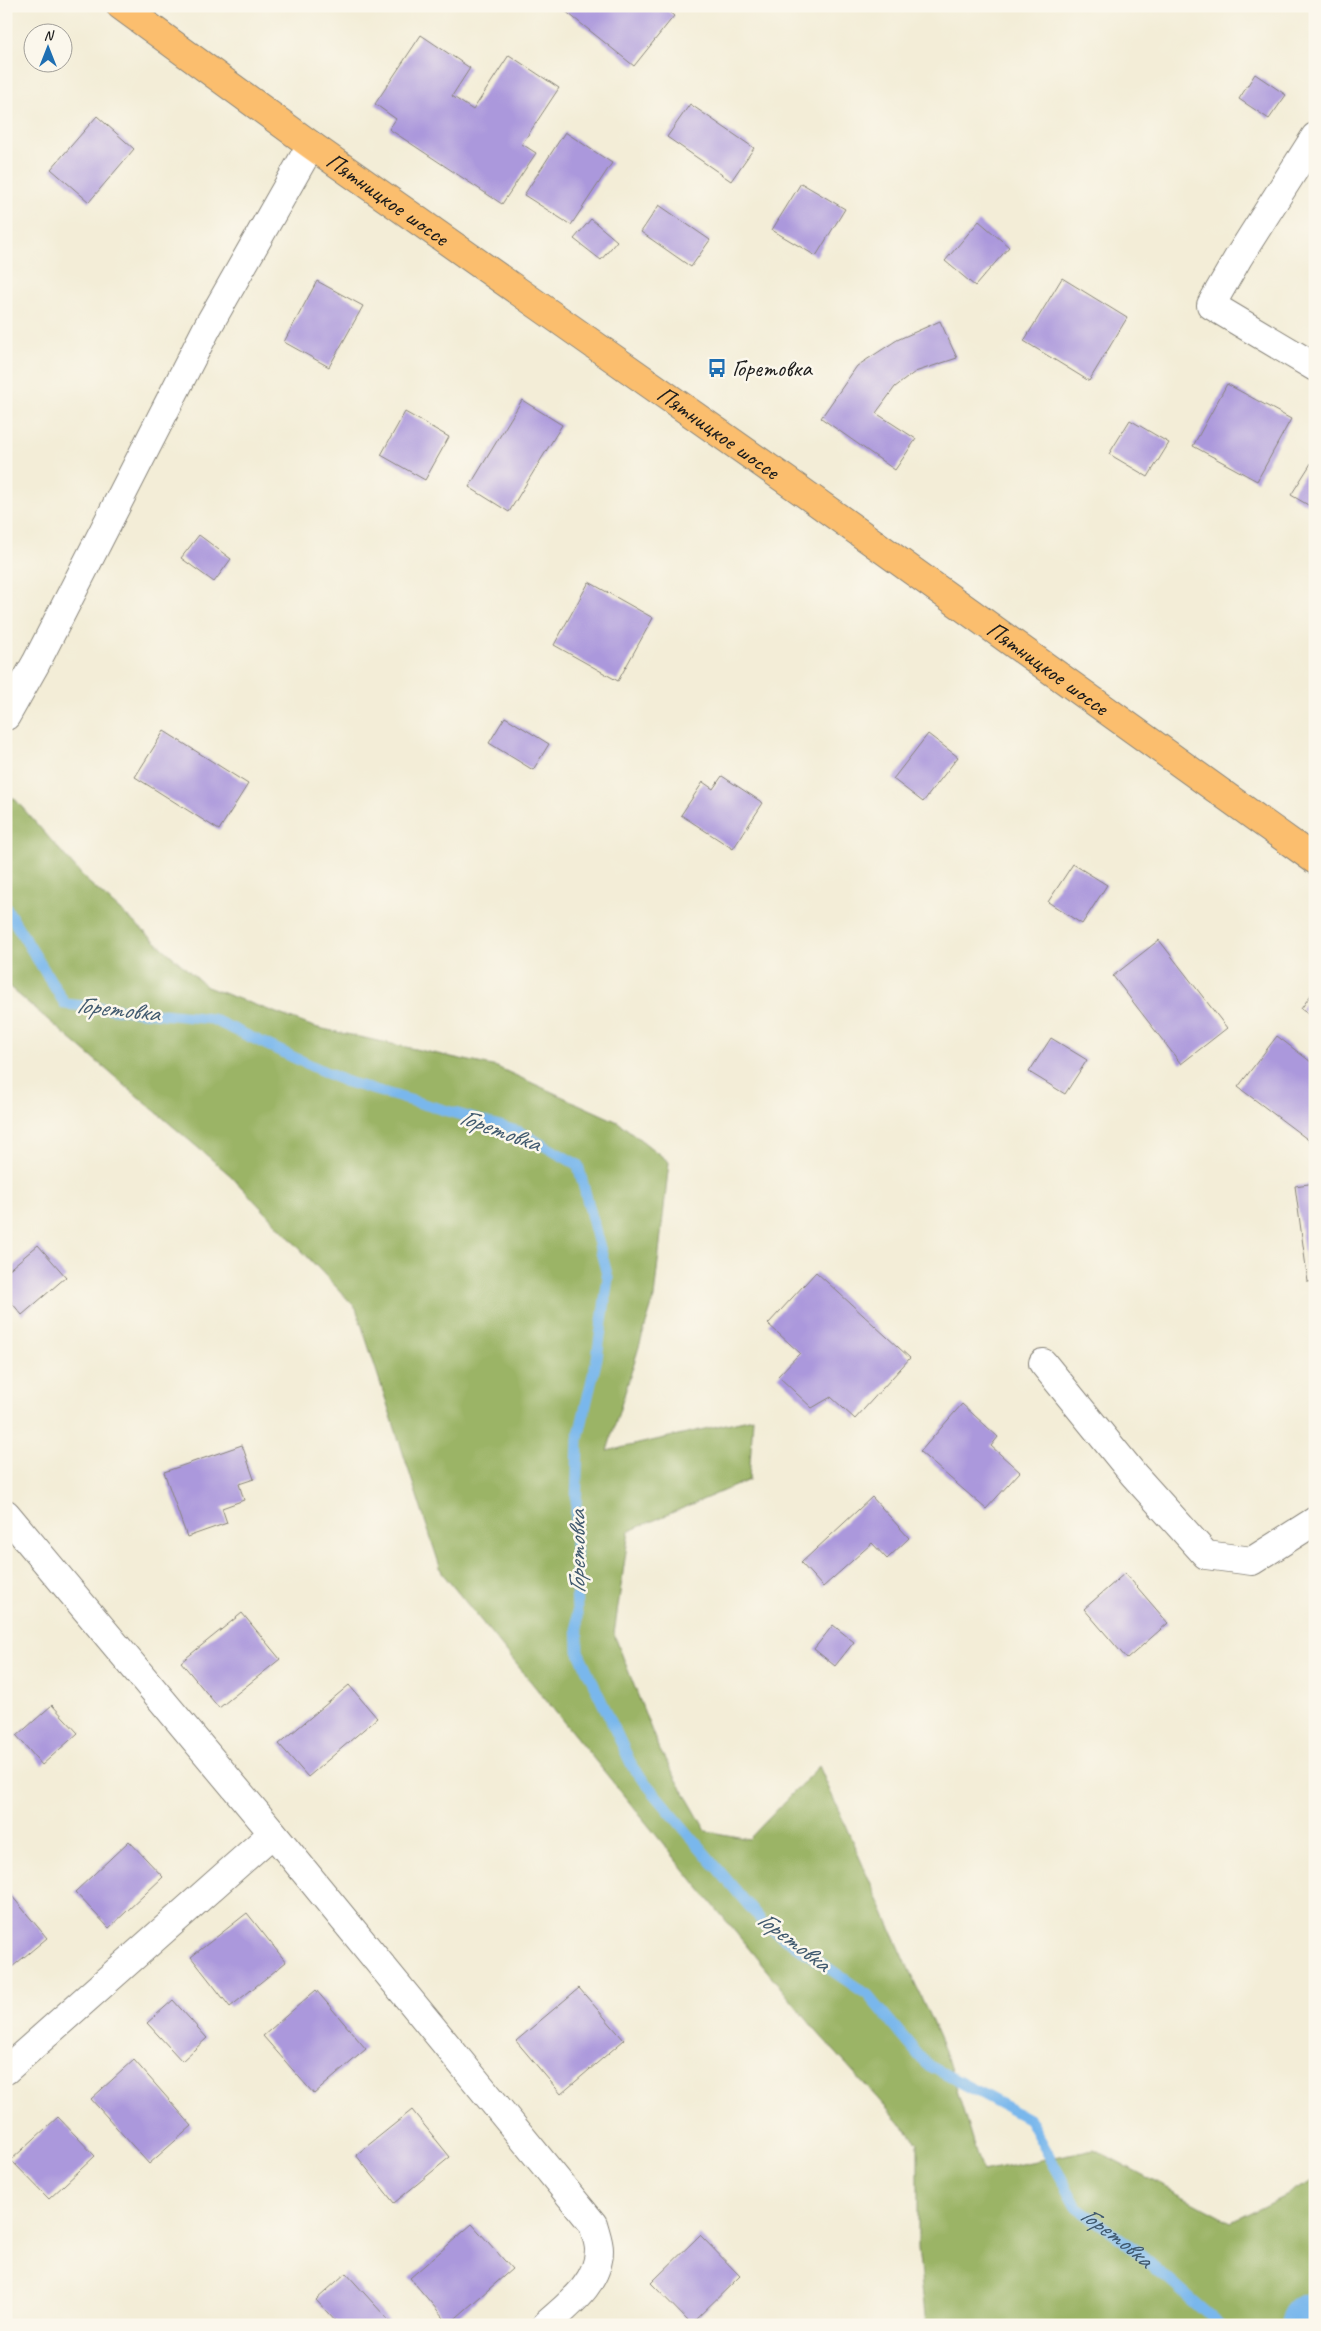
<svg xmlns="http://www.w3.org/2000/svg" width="1321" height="2331" font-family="Caveat,sans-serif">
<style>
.forest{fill:#9bb466;stroke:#5c6841}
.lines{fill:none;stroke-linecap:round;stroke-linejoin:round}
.stream{stroke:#79b7ec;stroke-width:11}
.river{stroke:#79b7ec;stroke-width:65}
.building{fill:#ab98dc}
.minor-casing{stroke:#88847a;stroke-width:30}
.major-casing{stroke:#88847a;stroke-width:30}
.minor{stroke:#fff;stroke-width:28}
.major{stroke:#fbbe6e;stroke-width:28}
.labels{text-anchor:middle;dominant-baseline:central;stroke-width:5;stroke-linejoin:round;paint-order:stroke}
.street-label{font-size:24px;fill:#1c1c1c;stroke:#fbf7ec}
.poi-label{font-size:24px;fill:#1c1c1c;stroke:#fbf7ec;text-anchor:start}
.water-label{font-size:25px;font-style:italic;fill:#415a6f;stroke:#fbf7ec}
</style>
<rect width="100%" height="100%" fill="#fbf7ec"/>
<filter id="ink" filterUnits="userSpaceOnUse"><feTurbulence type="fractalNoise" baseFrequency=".02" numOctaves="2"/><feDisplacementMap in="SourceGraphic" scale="10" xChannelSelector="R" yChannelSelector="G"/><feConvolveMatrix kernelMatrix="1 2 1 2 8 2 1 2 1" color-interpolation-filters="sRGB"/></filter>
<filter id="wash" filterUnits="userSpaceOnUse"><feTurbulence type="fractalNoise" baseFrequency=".0096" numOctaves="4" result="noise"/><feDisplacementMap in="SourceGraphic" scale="20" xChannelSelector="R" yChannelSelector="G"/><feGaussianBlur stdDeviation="1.12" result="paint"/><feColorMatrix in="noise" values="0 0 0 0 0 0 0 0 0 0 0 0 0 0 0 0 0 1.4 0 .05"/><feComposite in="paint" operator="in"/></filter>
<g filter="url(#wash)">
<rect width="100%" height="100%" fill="#f3edd7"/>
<path class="forest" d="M13,797l74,84 120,106 107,40 183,40 121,55 51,40 -15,136 -47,153 146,-33 -4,62 -120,51 -15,103 44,113 48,84 43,8 70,-73 126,285 37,121 112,-23 137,73 84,-42v145h-389l-8,-77v-105l-101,-111 -375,-459 -86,-265 -126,-133 -224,-191v-172z"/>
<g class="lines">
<path class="stream" id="s1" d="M6,908l59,96 147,15 132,62 176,51 58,33 30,113 -11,80 -19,81 -3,102 3,110 55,117 132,157 103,70 58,69 103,55 48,88 51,37 92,81"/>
<path class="river" d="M1312,2325h3"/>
</g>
<g id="blocks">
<path class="building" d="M559,6h103l12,10 -40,50z
M421,35l49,33 -18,28 21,14 36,-55 50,33 -37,56 14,9 -34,51 -113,-75 7,-10 -21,-15z
M1255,74l31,21 -17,24 -30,-20z
M690,104l64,44 -23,33 -64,-44z
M97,116l37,33 -45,53 -38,-33z
M565,132l47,31 -41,62 -47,-30z
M801,183l44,26 -29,47 -44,-26z
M659,205l51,35 -19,27 -50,-35z
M591,219l26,22 -16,19 -27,-21z
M979,221l30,26 -34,39 -30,-25z
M1062,278l65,40 -38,63 -65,-40z
M317,281l46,25 -34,61 -45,-25z
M940,321l17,37 -42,14 -20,15 -19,26 40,26 -21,31 -74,-52 36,-52 40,-26z
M1227,384l64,35 -34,62 -64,-35z
M522,400l40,25 -53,87 -40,-25z
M405,412l44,25 -24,43 -44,-25z
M1130,420l39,23 -21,34 -39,-23z
M1315,457v52l-24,-14z
M199,535l32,24 -17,23 -33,-24z
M589,582l64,36 -35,63 -64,-36z
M505,717l44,27 -16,26 -44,-27z
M164,731l84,53 -29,46 -84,-53z
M928,734l30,23 -35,45 -30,-23z
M722,776l41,27 -30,46 -52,-34 22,-33 10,7z
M1073,864l34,21 -25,39 -34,-22z
M1159,940l68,88 -46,36 -68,-88z
M1315,989v30l-14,-10z
M1277,1036l38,29v80l-77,-58z
M1051,1038l36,22 -22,34 -36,-22z
M1315,1183v98l-7,1 -13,-96z
M38,1245l28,32 -44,38 -16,-19v-24z
M816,1272l94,86 -55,61 -24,-22 -19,11 -34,-32 22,-23 -32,-29z
M962,1404l36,33 -7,9 29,26 -34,37 -66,-57z
M242,1445l12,34 -15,5 5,16 -22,8 5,15 -40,14 -23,-65z
M872,1497l37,41 -22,21 -15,-16 -49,44 -22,-24z
M1125,1573l43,50 -41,36 -43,-50z
M242,1613l38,46 -61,49 -38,-46z
M833,1625l21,17 -19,24 -21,-17z
M349,1685l28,33 -69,59 -29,-33z
M52,1705l26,28 -36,32 -25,-29z
M129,1841l34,36 -54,51 -34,-36z
M6,1889l41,49 -41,34z
M247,1913l39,49 -56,45 -39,-50z
M579,1988l45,52 -63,54 -45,-53z
M316,1990l50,59 -52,45 -51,-58z
M173,2000l34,38 -25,23 -35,-38z
M134,2060l58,66 -43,38 -58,-65z
M412,2110l38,47 -56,46 -38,-48z
M58,2117l37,39 -46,43 -38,-39z
M472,2224l40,45 -63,55 -39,-46z
M700,2235l40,41 -49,48 -40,-41z
M346,2273l47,52h-54l-23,-25z"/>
</g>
</g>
<g filter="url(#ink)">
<use href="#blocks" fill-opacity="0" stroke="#88847a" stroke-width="1"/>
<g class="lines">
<g class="minor-casing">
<path id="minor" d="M1315,137l-77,121 -27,47 104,62
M6,716l30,-53 171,-335 104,-183
M1043,1363l91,112 72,80 46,6 63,-40
M6,1514l267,319 320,391c2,8 6,18 6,26 0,33 -31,55 -53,75
M6,2070l267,-237"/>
</g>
<g class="major-casing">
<g id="major">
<path id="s2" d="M121,6l190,139 489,345 515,370"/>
</g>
</g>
<use href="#minor" class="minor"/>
<use href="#major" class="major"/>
</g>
</g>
<defs>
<g id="bus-bare" transform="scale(1.5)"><path d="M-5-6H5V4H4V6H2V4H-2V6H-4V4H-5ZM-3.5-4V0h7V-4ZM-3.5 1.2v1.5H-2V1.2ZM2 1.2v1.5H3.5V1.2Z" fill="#1f6fb2" stroke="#fbf7ec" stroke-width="2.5" paint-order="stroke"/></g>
</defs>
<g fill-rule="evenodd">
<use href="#bus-bare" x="717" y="368"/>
</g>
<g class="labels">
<g class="street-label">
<text stroke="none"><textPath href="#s2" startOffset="329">Пятницкое шоссе</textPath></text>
<text stroke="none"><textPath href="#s2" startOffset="734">Пятницкое шоссе</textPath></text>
<text stroke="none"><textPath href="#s2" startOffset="1139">Пятницкое шоссе</textPath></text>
</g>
<g class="poi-label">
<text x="732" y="368">Горетовка</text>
</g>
<g class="water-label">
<text transform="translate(118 1009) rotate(6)">Горетовка</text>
<text transform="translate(500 1130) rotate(20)">Горетовка</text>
<text transform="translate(577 1552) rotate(-90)">Горетовка</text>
<text transform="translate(794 1941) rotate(37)">Горетовка</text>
<text stroke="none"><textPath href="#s1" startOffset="1965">Горетовка</textPath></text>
</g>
</g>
<rect width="1321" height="2331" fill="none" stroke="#fbf7ec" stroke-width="25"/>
<g transform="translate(48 48)"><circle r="24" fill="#fbf7ec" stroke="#a29f99"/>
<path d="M0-4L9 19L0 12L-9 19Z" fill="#1f6fb2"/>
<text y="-8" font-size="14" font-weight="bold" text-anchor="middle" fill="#1c1c1c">N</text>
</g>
</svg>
